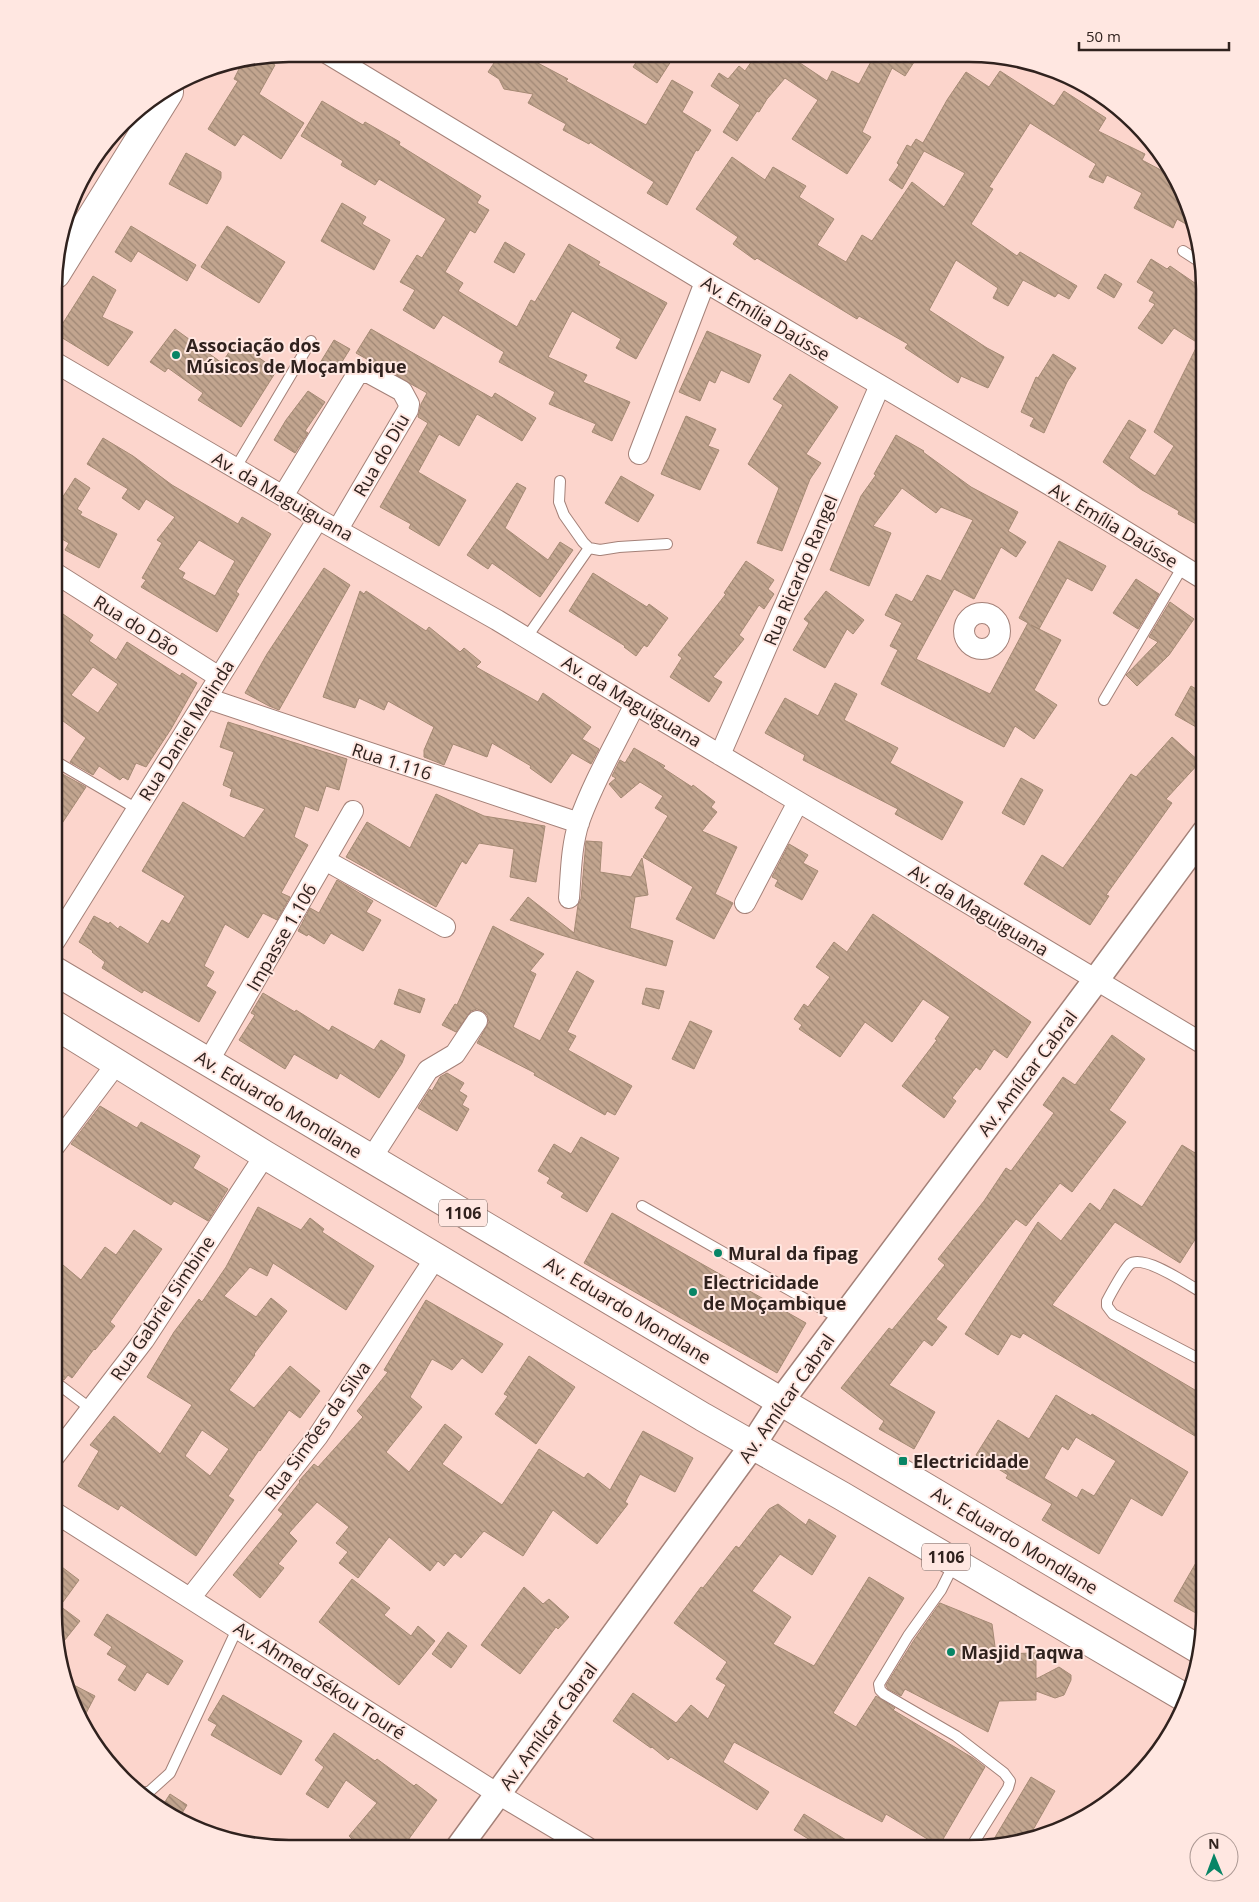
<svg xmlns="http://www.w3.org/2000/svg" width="1259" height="1902" font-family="'Open Sans',sans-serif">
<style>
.building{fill:url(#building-back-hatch);stroke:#a58a74;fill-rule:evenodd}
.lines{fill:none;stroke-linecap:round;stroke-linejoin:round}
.service-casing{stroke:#a48178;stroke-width:12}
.minor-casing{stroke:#a48178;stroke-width:22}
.tertiary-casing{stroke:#a48178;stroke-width:28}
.secondary-casing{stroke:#a48178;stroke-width:30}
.primary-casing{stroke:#a48178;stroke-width:30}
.service{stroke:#fff;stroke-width:10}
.minor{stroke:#fff;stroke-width:20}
.tertiary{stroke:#fff;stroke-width:25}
.secondary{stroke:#fff;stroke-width:28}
.primary{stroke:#fff;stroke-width:28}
.poi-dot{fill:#088566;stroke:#ffe7e1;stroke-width:2}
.labels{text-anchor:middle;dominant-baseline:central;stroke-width:4;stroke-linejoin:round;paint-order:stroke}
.shield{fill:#ffe7e1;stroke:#6e5d58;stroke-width:1}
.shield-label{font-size:16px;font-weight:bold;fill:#30221e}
.street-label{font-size:18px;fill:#30221e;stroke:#ffe7e1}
.poi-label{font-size:18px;font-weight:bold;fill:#30221e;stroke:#ffe7e1;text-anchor:start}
.rim{fill:none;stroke:#30221e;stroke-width:2.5}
</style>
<defs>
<pattern id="building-back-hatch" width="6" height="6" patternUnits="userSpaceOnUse" patternTransform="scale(1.25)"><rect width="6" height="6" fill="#c2a58f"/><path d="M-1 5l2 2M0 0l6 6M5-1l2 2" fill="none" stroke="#9e8674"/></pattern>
</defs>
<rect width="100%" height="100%" fill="#fcd5cc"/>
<path class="building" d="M500,54h37l-3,7 34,18 -2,2 80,44 26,-45 21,12 -11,20 29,18 -13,21 -2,-1 -29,55 -20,-12 7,-11 -64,-40 -1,2 -26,-14 3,-6 -38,-21 5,-9 -29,-5 -5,-10 -11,-7z
M641,55h34l-18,28 -24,-16z
M756,55h45l-4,6 30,20 5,-10 27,13 15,-28 -2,-1 46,1 -13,20 -13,-8 -30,64 9,5 -24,37 -55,-35 26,-39 -33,-22 -18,21 -8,13 -2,-1 -20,30 -14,-9 17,-27 -29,-19 8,-13 9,6 11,-13 6,5z
M262,58l13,7 -16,29 45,29 -23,36 -38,-25 -8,12 -27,-17 30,-48 -4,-2 9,-18z
M1000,71l54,35 10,-15 42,27 -8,13 47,23 -3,6 32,17 13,22 6,29 -16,-9 -4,9 -39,-20 8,-15 -35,-18 -4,8 -14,-6 7,-13 -66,-41 -41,64 4,2 -22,35 46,32 3,-4 57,34 -8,13 -11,-6 -3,4 -32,-17 -15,26 -15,-8 5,-10 -42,-28 -27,50 58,38 17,9 -16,31 -27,-12 -3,7 -53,-35 3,-4 -49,-28 -2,3 -100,-61 -2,2 -22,-16 5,-7 -42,-28 36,-52 33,23 8,-13 33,19 -7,11 35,22 -17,26 29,17 16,-27 10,6 40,-59 32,25 21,-34 -41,-22 -22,38 -13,-9 10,-15 -2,-2 10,-18 4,2 5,-8 7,4 24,-43 19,-28 23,15z
M322,101l41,24 2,-3 35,20 -1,3 82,51 -4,7 12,7 -14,23 -5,-3 -25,42 18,11 -5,8 59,36 14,-27 4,2 34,-58 31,18 -2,3 69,38 -31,56 -20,-11 5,-9 -49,-28 -24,46 39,18 -4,7 47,20 -18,39 -20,-9 4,-8 -47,-20 6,-12 -56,-30 5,-10 -61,-37 -9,14 -31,-19 12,-20 -15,-8 17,-27 5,3 24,-39 -67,-40 -4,6 -34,-20 2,-4 -42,-25z
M186,153l35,19v6l-14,26 -38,-20z
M342,203l24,14 -4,7 28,16 -16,30 -53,-29z
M131,226l65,39 -9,16 -49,-30 -7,11 -16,-10z
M227,226l58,36 -26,41 -58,-36z
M505,242l20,12 -11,19 -20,-11z
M1151,259l16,10 3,-3 35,24v40l-7,13 -24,-15 -12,16 -24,-16 17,-24 -6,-3 5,-9 -17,-10z
M1105,274l17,10 -8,14 -17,-10z
M93,276l23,14 -14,27 31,15 -25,34 -52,-32z
M175,329l47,34 11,-17 11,7 2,-4 31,21 -36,57 -43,-27 5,-7 -35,-25 -3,4 -15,-10z
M371,329l121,69 3,-5 41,25 -14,23 -45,-27 -18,32 -20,-12 -21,38 48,28 -27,46 -30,-18 2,-4 -31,-17 48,-84 -10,-6 3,-13 6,-11 -71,-40z
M1205,330v183l-7,12 -20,-11 1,-3 -37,-21 -39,-28 26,-42 17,10 -17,28 26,18 19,-30 -20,-14z
M707,331l54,24 -12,28 -28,-13 -6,13 -6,-3 -9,21 -21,-9z
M334,340l16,9 -15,24 -15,-10z
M1053,354l23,14 -9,14 -23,51 -14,-7 4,-8 -13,-6 15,-35 2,1z
M790,374l48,33 -32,47 15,9 -11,16 -28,72 -25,-8 22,-55 -31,-24 35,-59 -10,-6z
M308,391l17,11 -20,29 3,2 -13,20 -21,-13 12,-20z
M686,416l30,13 -8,17 11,4 -19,40 -39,-16z
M896,435l28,16 -1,1 48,35 47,25 -10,19 18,11 -10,15 -15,-10 -27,52 -20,-10 -38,70 74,35 38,-71 -9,-5 40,-77 47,25 -14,25 -25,-13 -28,51 -8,-4 30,15 -27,50 23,15 -23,34 -19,-13 -11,21 -123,-63 17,-34 -8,-4 12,-23 -17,-8 11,-21 16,8 15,-27 14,6 32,-61 -32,-13 -5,6 -34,-25 -29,38 18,7 -22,53 -39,-16 31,-74 15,-21 -2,-1z
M103,438l30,18 39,29 66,39 4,-7 29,17 -35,58 3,2 -22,38 -76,-45 5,-7 -4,-2 20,-35 -5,-3 18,-23 -29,-18 -7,11 -17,-12 6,-9 -41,-25zM199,540l36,21 -20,35 -33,-18 3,-5 -7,-4z
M621,476l33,19 -16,27 -33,-19z
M75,478l15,10 -13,21 5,3 -2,3 37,19 -18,34 -34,-18 4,-7 -14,-8v-26z
M517,483l9,5 -21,40 43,32 12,-18 13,8 -33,47 -48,-34 -4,6 -21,-14z
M746,561l28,19 -6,9 6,5 -10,15 -5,-4 -20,30 5,4 -31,38 9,5 -13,20 -39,-25 12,-19 -4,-3 48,-61 -2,-1z
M324,568l26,17 -71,125 -10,-4 -24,-13 22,-39z
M593,573l54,34 2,-3 19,14 -21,29 -3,-2 -8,11 -12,-9 1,-1 -56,-35z
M1136,579l23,15 -21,35 -25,-16z
M360,591l4,3 2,-3 60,40 3,-4 31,25 4,-4 17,14 -5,5 62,35 5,-9 48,34 -9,12 17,10 -8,15 -19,-11 -21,30 -21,-15 1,-2 -39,-23 -5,14 -34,-13 -9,21 -20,-8v-7l10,-23 -46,-26 -4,9 -25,-12 -4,10 -32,-11z
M826,591l38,29 -11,14 -6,-5 -22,39 -32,-18 16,-27 -5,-4z
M1170,602l24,17 -25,36 -32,31 -11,-11 32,-33 -9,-5z
M63,614l30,21 -4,6 27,19 11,-18 53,34 2,-3 15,10 -26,46 -25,38 -10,-4 -8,17 -5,-3 -3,3 -21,-14 -6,9 -23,-13 16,-24 -31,-23v-90zM93,667l25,17 -20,29 -27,-18z
M835,683l22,11 -13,26 54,28 -8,15 73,39 -21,38 -47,-26 3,-5 -95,-49 2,-5 -40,-22 20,-35 33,18z
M1191,686l14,8v38l-30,-17z
M228,722l119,37 -8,31 -13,-4 -8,25 -13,-5 -11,31 14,8 -27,48 9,4 -13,23 -14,-7 -15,25 -23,-14 -21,42 10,6 -8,14 10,6 -17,30 -55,-32 -2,3 -40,-25 3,-6 -13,-10 1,-1 -14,-9 15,-26 15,8 1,-2 8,7 2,-3 28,18 14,-24 7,4 16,-28 -43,-25 41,-69 61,36 21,-29 -35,-13 2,-7 -9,-4 11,-33 -14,-5z
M1172,737l28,25 -34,37 6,4 -66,92 3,1 -19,29 -66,-41 18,-29 21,13 68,-94 5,3z
M634,748l31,18 -2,2 29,19 1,-2 22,17 -4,5 6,5 -15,19 35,16 -22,47 18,9 -19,36 -38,-20 17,-32 -50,-30 25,-41 -13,-8 8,-12 -23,-14 -19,16 -12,-14 7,-6 -4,-2 8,-16 5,3z
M55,770l31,17 -31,47z
M1021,778l22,12 -19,35 -22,-12z
M436,794l48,22 61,10 -9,56 -26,-5 4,-28 -35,-6 -13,21 -4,-3 -26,46 -90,-50 21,-35 43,26z
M586,841l16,1 -2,30 31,5 11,-19 6,37 -13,2 -5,31 43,13 -7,25 -156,-46 18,-23 46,36 4,-28 3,-6z
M789,844l19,11 -5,8 15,8 -16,29 -27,-14 3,-6 -6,-3z
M337,880l36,21 -7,11 15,8 -18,31 -32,-18 -7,11 -16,-10 -1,2 -9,-5 12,-23 9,5z
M873,914l158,108 -24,36 -13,-9 -14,21 -4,-3 -24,31 4,3 -12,17 -42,-32 35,-46 -2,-1 15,-22 -27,-18 -31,43 -27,-20 -25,35 -41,-28 3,-4 -8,-6 10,-15 4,3 22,-30 -14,-10 18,-25 13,10z
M493,926l51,28 -14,17 6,3 -23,53 27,14 37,-70 17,10 -27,51 9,4 -8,14 64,36 -17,29 -8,-4 -2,4 -71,-40 1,-2 -58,-30 12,-21 -2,-7 -4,-4 -6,-2 -6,2 -15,21 -14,-7 13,-21 2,1z
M646,988l18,3 -5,18 -17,-5z
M399,989l26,10 -5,14 -26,-9z
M263,993l32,19 1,-2 33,21 3,-5 42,24 7,-10 24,15 -3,8 -23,35 -39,-25 -3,6 -43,-25 -9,15 -46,-29 16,-25 -4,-2z
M690,1021l22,10 -18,38 -22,-10z
M1112,1035l33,24 -36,51 17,12 -54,70 -12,-9 -34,43 -10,-7 -80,100 11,8 -15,19 -8,-6 -35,45 46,27 -21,37 -35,-20 5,-8 -43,-33 48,-60 3,2 53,-65 -7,-6 46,-58 22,-33 5,3 43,-58 -11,-8 20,-28 12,8z
M447,1073l17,10 -5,8 8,5 -5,9 7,4 -12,22 -39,-23 12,-19 2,2 8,-14z
M100,1106l37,22 4,-6 59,34 -7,12 35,21 -20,32 -34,-20 -3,4 -100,-61z
M581,1137l38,21 -32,54 -26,-15 3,-4 -17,-10 3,-5 -12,-7 16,-27 17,10z
M1182,1145l23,14v65l-25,39 -65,-41 -63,83 153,91v46l-182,-109 -3,5 -9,-4 -13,21 -33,-21 73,-112 23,19 29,-38 10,8 14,-22 28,18z
M258,1207l43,23 9,-12 14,11 -2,3 52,34 -28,44 -73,-47 -6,13 -17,-9 -26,29 32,21 15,-19 16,13 -33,43 1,1 -26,35 25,18 36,-42 30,25 -20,27 -11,-8 -29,41 -1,-1 -31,46 6,4 -38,56 -75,-51 -3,5 -40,-24 21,-35 -9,-6 24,-29 46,38 32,-49 -45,-28 27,-45 25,-33 3,3 24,-35zM202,1430l27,19 -19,27 -25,-20z
M612,1213l194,110 -29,50 -193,-110z
M134,1230l28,19 -52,73 5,4 -20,24 -1,-1 -22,29 -4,-3 -4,5 -10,-6v-98l9,-11 18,15 24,-33 11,8z
M426,1300l77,44 -21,29 -20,-15 -10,12 -20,-11 -22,38 12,10 -36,45 23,20 36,-48 17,13 -20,27 60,41 37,-56 45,29 4,-5 22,17 33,-59 50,27 -18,34 -35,-18 -15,28 3,2 -31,40 -44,-34 -30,46 -39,-25 -23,27 -6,-5 -11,13 -6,-5 -8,10 -41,-34 -31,41 -19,-15 9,-11 -12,-9 13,-16 -32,-25 -28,31 8,8 -19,23 6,4 -24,30 -27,-23 50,-61 -5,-4 22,-28 -1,-1 15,-17 4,3 45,-50 -6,-6 31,-39 -4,-2z
M529,1356l46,31 -39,57 -41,-30 13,-18 -4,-2z
M1056,1395l35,21 1,-2 96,58 -26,44 -31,-18 -32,56 -57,-34 10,-16 -46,-26 2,-3 -32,-20 22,-35 31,19zM1076,1437l40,24 -22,35 -12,-7 -5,9 -33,-20 18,-32 6,4z
M778,1504l28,21 3,-6 27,17 -24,39 -32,-21 -28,37 39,26 -18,27 41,22 55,-89 35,21 -71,115 23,14 20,-31 19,12 -2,2 80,48 12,9 -46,79 -53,-32 -4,8 -148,-80 -11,20 46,30 -12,18 -86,-53 -3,3 -16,-13 -1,1 -38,-27 20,-28 43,30 15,-18 17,14 18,-34 -10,-6 11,-17 -53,-39 27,-36 2,1 33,-42 3,2 30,-39z
M1205,1547v71l-31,-17z
M54,1561l25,19 -19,26 20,15 -20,25 -6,-33z
M352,1579l38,29 -6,7 27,21 7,-10 17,15 -36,44 -80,-63z
M524,1587l19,17 6,-5 20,18 -11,12 -2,-2 -36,47 -39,-29z
M940,1603l52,21 4,30 40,-1v26l23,-12 12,8v5l-7,15 -9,3 -19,-7v9l-37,1 -11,31 -83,-43 -4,7 -13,-7 -2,-4 28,-45z
M107,1614l76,47 -15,24 -21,-13 -12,19 -17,-11 9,-14 -20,-12 5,-7 -18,-12z
M448,1632l19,14 -16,22 -19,-14z
M68,1682l27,14 -13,25 -10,-18z
M223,1695l79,46 -21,34 -70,-40 6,-10 -9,-5z
M334,1733l41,28 2,-2 37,27 2,-2 21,16 -34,47h-57l6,-8 -3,-3 28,-33 -31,-23 -18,28 -22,-14 18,-27 -9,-7z
M1031,1777l24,14 -26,46 -38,7z
M170,1794l17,11 -8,13 -18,-10z
M804,1814l55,34h-36l-29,-18z"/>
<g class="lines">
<g class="service-casing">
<path id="service" d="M1183,251l17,11
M235,469l76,-128
M560,481l-1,21 5,13 19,27 6,6 11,2 19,-3 48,-3
M527,637l62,-89
M1104,700l79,-134
M55,761l82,48
M642,1206l200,114
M1205,1362l-92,-48 -6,-8v-5c4,-8 18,-33 23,-37 14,-10 57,20 71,28l4,-6
M54,1381l37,28
M955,1562l-14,28 -33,46 -29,48 1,6 4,4 72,42 48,37 6,8 -2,7 -37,59
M141,1794l9,-3 20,-18 68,-146"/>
</g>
<g class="minor-casing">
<path id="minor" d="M328,54l377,228 353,208 147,90
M56,363l227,133 35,23 179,101 138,84 570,341
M639,454l66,-172
M283,496l73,-120 4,-3h9l33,18 7,13 -1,6 -70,119
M55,573l164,104
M964 631a18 18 0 1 1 36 0a18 18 0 1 1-36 0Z
M206,698l373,125
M720,755l160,-370
M325,860l120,67
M569,898c2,-25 2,-51 10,-76 14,-40 37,-79 56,-118
M745,903l53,-101
M55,941l263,-422
M208,1062l145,-251
M54,1147l63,-84
M371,1159l57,-89 27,-16 22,-33
M54,1457l90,-117 121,-185
M54,1512l444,282 89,53
M191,1597l127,-161 118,-179"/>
</g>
<g class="tertiary-casing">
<path id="tertiary" d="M459,1847l293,-401 29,-45 315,-421 109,-148"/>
</g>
<g class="secondary-casing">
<path id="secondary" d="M56,274l113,-182"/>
</g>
<g class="primary-casing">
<path id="primary" d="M55,971l1145,679
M55,1025l210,130 438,262 139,79 345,203"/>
</g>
<use href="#service" class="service"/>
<use href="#minor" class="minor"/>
<use href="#tertiary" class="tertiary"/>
<use href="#secondary" class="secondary"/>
<use href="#primary" class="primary"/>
</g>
<g class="poi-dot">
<circle cx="176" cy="355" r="5"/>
<circle cx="718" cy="1253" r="5"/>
<circle cx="693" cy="1292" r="5"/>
<rect x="898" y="1456" width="10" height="10" rx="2.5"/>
<circle cx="951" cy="1652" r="5"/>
</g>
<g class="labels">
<g class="shield">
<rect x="439" y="1199.5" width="48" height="27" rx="4"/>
<rect x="922" y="1543.5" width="48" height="27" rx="4"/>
</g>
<g class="shield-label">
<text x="463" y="1213">1106</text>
<text x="946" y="1557">1106</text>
</g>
<g class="street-label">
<text transform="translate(766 318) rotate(31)">Av. Emília Daússe</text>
<text transform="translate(381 455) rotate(-60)">Rua do Diu</text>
<text transform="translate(283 496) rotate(30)">Av. da Maguiguana</text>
<text transform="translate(1114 525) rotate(31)">Av. Emília Daússe</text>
<text transform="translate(800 570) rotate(-67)">Rua Ricardo Rangel</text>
<text transform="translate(137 625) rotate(32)">Rua do Dão</text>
<text transform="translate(632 701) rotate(31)">Av. da Maguiguana</text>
<text transform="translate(186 730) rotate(-58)">Rua Daniel Malinda</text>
<text transform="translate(392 761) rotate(18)">Rua 1.116</text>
<text transform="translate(979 910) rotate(31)">Av. da Maguiguana</text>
<text transform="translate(281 937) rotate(-60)">Impasse 1.106</text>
<text transform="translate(1027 1073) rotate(-53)">Av. Amílcar Cabral</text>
<text transform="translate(279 1104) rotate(31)">Av. Eduardo Mondlane</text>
<text transform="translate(162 1308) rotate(-56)">Rua Gabriel Simbine</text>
<text transform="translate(628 1310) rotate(31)">Av. Eduardo Mondlane</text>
<text transform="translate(786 1398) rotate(-55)">Av. Amílcar Cabral</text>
<text transform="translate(317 1430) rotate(-54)">Rua Simões da Silva</text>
<text transform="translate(1015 1540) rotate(31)">Av. Eduardo Mondlane</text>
<text transform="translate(320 1680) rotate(33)">Av. Ahmed Sékou Touré</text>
<text transform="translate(548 1726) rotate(-54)">Av. Amílcar Cabral</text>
</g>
<g class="poi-label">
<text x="186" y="345">Associação dos<tspan x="186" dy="21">Músicos de Moçambique</tspan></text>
<text x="728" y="1253">Mural da fipag</text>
<text x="703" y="1282">Electricidade<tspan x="703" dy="21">de Moçambique</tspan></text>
<text x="913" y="1461">Electricidade</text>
<text x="961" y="1652">Masjid Taqwa</text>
</g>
</g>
<path d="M0 0H1259V1902H0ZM289 62H969A227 227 0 0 1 1196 289V1613A227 227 0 0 1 969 1840H289A227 227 0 0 1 62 1613V289A227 227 0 0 1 289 62Z" fill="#ffe7e1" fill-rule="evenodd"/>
<path class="rim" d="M289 62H969A227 227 0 0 1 1196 289V1613A227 227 0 0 1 969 1840H289A227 227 0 0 1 62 1613V289A227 227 0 0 1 289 62Z"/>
<g transform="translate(1214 1857) rotate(359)"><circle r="24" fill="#ffe7e1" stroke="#ac9893"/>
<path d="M0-4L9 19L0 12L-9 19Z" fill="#088566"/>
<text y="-8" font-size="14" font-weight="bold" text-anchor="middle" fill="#30221e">N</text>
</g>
<path d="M1079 42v8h150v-8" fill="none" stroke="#30221e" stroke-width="2.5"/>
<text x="1086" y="42" font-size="15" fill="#30221e" stroke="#ffe7e1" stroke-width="4" paint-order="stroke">50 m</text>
</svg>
